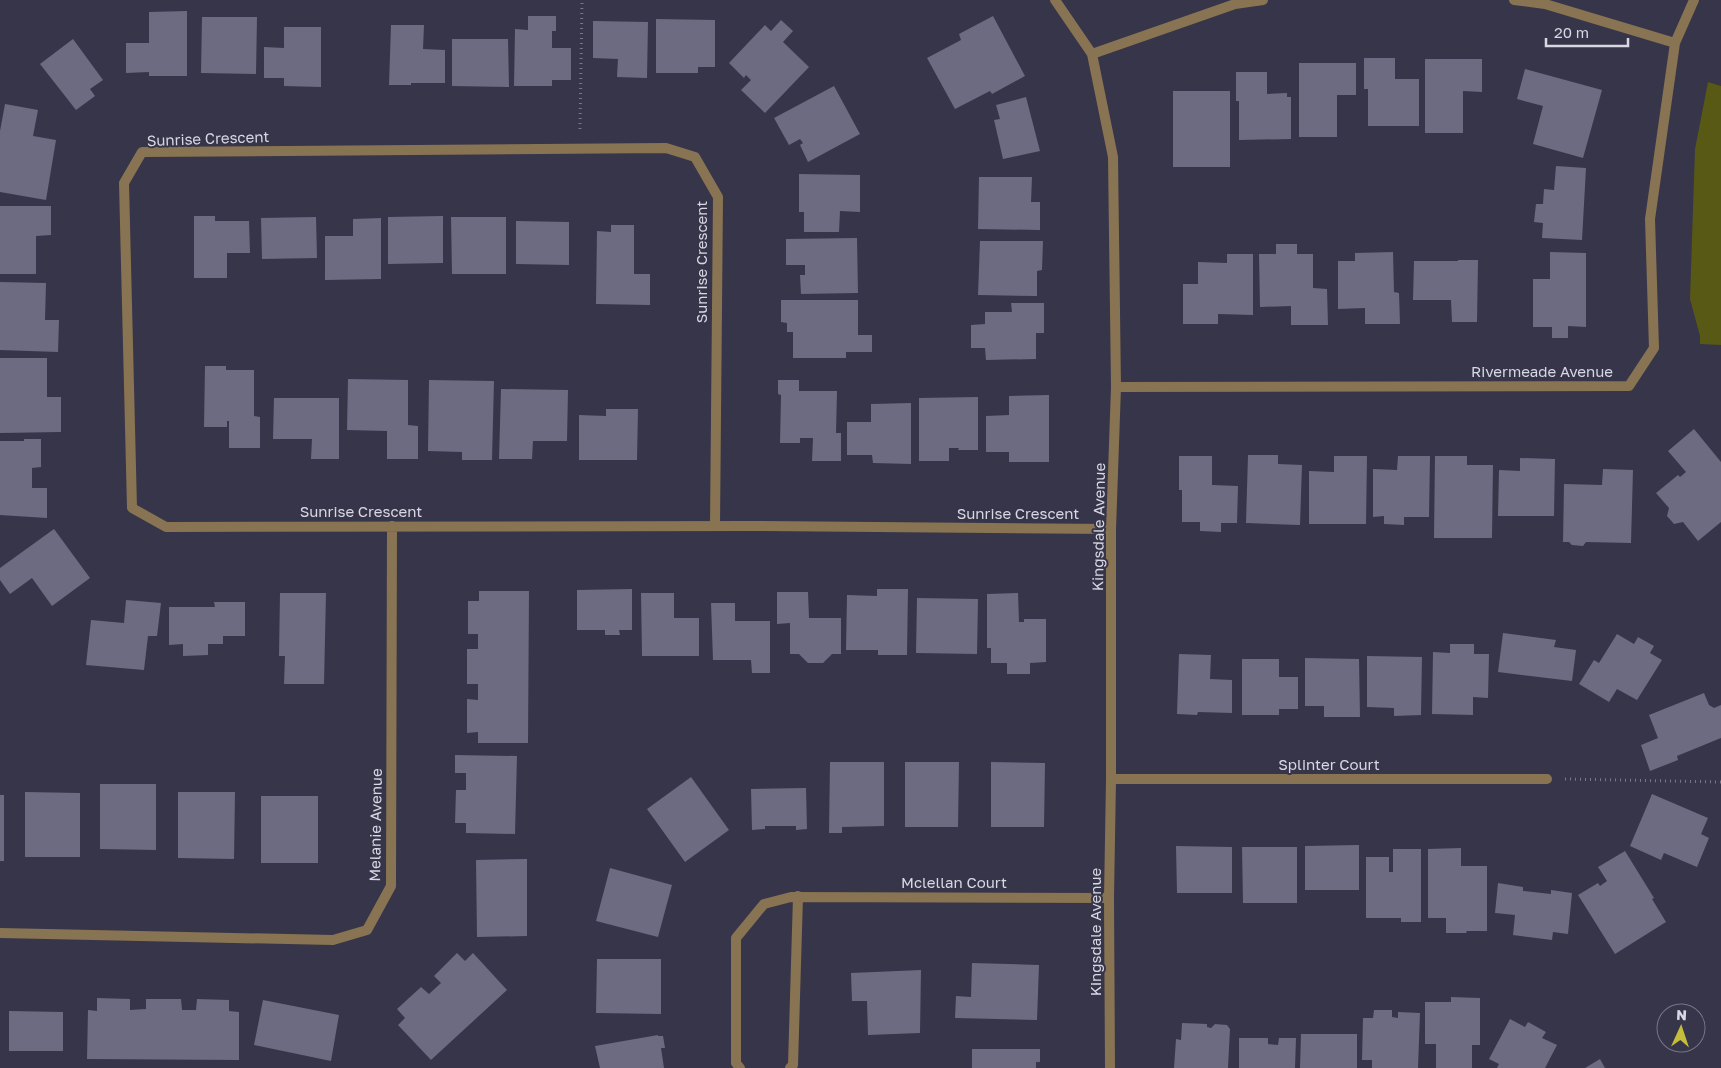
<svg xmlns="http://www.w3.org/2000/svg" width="1721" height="1068" font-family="'Golos Text',sans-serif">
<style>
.green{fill:#575914}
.building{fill:#6d6b81}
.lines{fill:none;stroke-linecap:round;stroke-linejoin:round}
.path{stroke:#797889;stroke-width:3;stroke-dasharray:1 4;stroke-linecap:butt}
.street{stroke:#887452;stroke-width:10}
.labels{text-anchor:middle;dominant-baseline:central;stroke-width:4;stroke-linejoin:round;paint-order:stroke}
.street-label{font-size:15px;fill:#d8d7e4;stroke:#373549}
</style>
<rect width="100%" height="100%" fill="#373549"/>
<path class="green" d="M1708,82l13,4v259l-21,-1v-8l-10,-37 5,-150z"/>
<path class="building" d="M187,11v65h-38v-4l-23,1v-30h23v-31z
M528,16h28v15h-4v17h19v32h-19v6h-38l1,-57 13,1z
M993,16l32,60 -33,18 -2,-3 -35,18 -28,-51 34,-18 -2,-6z
M202,17h55l-1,57 -55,-1z
M656,19l59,1v47h-17v6h-42z
M781,20l12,11 -10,11 26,25 -44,46 -24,-23 10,-10 -5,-5 -2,3 -15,-15 36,-38 6,6z
M593,21l55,1 -1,56 -30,-1 1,-18 -25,-1z
M391,25h33l-1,24 22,1v33h-34v2h-22z
M284,27h37v60l-37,-1v-8h-20v-31l20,1z
M73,39l30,41 -13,9 5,7 -19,14 -36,-46z
M452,39h56l1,48 -57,-1z
M1364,58h31v21h24v47h-51v-37h-4z
M1425,59h57v33l-19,-1v42h-38z
M1299,63h57v32h-19v42h-38z
M1525,69l77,21 -19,68 -50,-14 10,-38 -26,-7z
M1236,72h31v22l20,-1v4h4v42l-52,1v-39h-3z
M834,86l26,48 -52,28 -8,-17 3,-2 -3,-4 -11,6 -15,-27z
M1173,91h57v76h-57z
M1026,97l14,54 -37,8 -9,-39 6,-1 -4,-14z
M5,104l33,6 -5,26 23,4 -10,60 -46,-8v-61z
M1556,166l30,2 -4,72 -40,-2 1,-15 -9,-1 2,-18h7l1,-15 10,1z
M799,174l61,1v37l-20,-1 -1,21h-35v-20h-5z
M979,177h53l-1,25h9v28l-62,-1z
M0,206h51v29l-15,1v38h-36z
M194,216h21v5h34l1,32h-23v25h-33z
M443,216v47l-55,1v-47z
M316,217l1,41 -55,1 -1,-41z
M451,217h55v57h-54z
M381,218v61l-56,1v-44h28v-17z
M516,221l53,1v43l-53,-1z
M611,225h23v49h16v31l-54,-1 1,-73 14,1z
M857,238l1,55 -57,1 -1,-19h5v-10h-19v-26z
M980,241h63l-1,29 -5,1v25l-59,-1z
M1276,244h21v10h16v34l14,1 1,36h-37v-19l-31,1 -1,-53h17z
M1393,252l1,40 5,1 1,31h-35v-16l-27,1v-48h17v-8z
M1550,252l36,1v74l-18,-1v12h-16v-11h-19v-48h17z
M1227,254h26v61l-35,-1v10h-35v-40h15v-22l29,1z
M1458,260h20l-1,62h-25l-1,-22h-38l1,-39h44z
M0,282l46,1 -1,37h14l-1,32 -58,-2z
M781,300h77v35h14v17h-26v6h-53v-26h-6v-9l-6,-1z
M1011,303h33v30h-8v26l-50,1 -1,-12h-14v-23l14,-1v-12h27z
M0,358h47v39h14v35l-61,1z
M205,366h21v4h28v46l6,1v31h-31v-27h-2v6h-23z
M348,379l60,1v45l10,1v33h-31v-28l-40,-1z
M429,380l65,1 -2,79h-30v-8l-34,-1z
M778,380h21v11h38l-1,42h5v28h-29l1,-23h-13v5h-20l1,-48 -3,-1z
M501,389l67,1 -1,51h-34l-1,18h-33z
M1049,395v67h-40v-10h-23v-36l23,-1v-19z
M978,397v53h-20l1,-2h-10v13h-30v-63z
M274,398h65v61h-28l1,-20h-39z
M911,403v61l-38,-1 -1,-8h-25v-33h24v-18z
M606,409h32l-1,51h-58v-45l27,1z
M1694,429l27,33v60l-23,19 -15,-19 -9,2 -7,-8 2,-8 -13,-15 22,-18 2,2 6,-5 -18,-21z
M24,439h17v28l-9,1v20h15v30l-47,-3v-74h24z
M1248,455h30v9l24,1 -2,60 -54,-2z
M1179,456h33v29l26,1 -1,37h-16v9l-21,-1v-9h-18v-32h-3z
M1334,456h33l-1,68h-57v-53l25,1z
M1398,456h32l-1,61h-25v8l-20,-1v-8l-11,1v-48l24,1z
M1435,456h32v9h26l-1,73h-58z
M1520,458l35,1 -1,57h-56l1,-46 21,1z
M1603,469l30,1 -2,73 -45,-1 -3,4 -11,-1 -3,-3h-6l1,-58 38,1z
M54,529l36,49 -38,28 -20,-28 -22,16 -10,-14v-12z
M632,589v41h-13l1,5h-15v-5h-28v-40z
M877,589h31l-1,66h-29v-5h-32l1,-55 30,1z
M479,591h50l-1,152h-50v-11l-11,1v-34l11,1v-16h-11v-35h11v-15h-10v-33h11z
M777,592h31l1,26h32v36h-9l-9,9h-15l-9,-9h-9v-31l-13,1z
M280,593h46l-2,91h-40l1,-28h-6z
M641,593h33v25h25v38h-57z
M1018,593l1,29h5v-3h22v43l-16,1v11h-23v-11h-16v-15h-4v-54z
M917,598l61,1 -1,55 -61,-1z
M126,600l35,3 -4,33h-9l-4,34 -58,-5 5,-45 33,3z
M214,602h31v34h-22v8h-15v11l-25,1v-12l-14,1v-38h46z
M711,603h24v18h35v52h-18l-1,-13h-38z
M1503,633l53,7 -2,7 22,3 -4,31 -74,-9z
M1617,634l17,10 4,-7 16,9 -4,7 12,7 -25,40 -20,-11 -8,13 -30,-18 15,-24 5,3z
M1450,644h24v10h15l-1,44 -15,-1v18l-41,-1 1,-62 17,1z
M1179,654l32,1 -1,24 22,1v33l-34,-1 -1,3 -20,-1z
M1367,656l55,1 -1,58 -27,1v-8l-27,-1z
M1305,658l54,1 1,58h-36v-11h-19z
M1242,659h37v18h19v32h-19v6h-37z
M1704,693l5,12 5,3 7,-3v33l-44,18 1,4 -28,11 -9,-26 17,-7 -9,-23z
M455,755l62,1 -2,78 -49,-1v-10h-11l1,-33h10v-17h-11z
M830,762h54v64l-42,1v6h-13z
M905,762h54l-1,65h-53z
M991,762l54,1 -1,64h-53z
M691,777l38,53 -44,32 -38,-53z
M100,784h56v66l-56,-1z
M806,788l1,41 -11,1v-4h-31v3l-13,1 -1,-41z
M25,792l55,1v64h-55z
M178,792h57l-1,67 -56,-1z
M1652,794l56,24 -7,16 8,4 -12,29 -33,-14 -3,7 -31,-14z
M0,795h4v66h-4z
M261,796h57v67h-57z
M1359,845v45h-54v-44z
M1176,846l56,1v46h-55z
M1242,847h55v56h-54z
M1461,848v18h26v65h-20l-1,2h-20v-15h-18v-69z
M1393,849h28v73h-20v-4h-35v-61h23v15h4z
M1625,851l29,47 -2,1 14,23 -51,32 -37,-59 20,-12 2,3 7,-5 -9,-14z
M527,859v77l-50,1 -1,-77z
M610,868l62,17 -14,52 -62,-16z
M1498,883l25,4v4l28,3v-4l21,3 -4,41 -15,-2 -1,8 -39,-5 2,-20 -20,-2z
M457,953l8,8 8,-8 34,37 -76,70 -33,-35 7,-7 -8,-9 24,-22 8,7 12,-11 -7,-7z
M597,959h64v55l-65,-1z
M972,963l67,2 -2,55 -82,-2 1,-22 15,1z
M921,970l-1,63 -52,2 -1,-34h-15l-1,-28z
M1451,997l29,1v47h-8v23h-36v-24h-11v-42h26z
M97,998l33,1v11l16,-1v-10h35l1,11h14l1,-11 32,1v11l10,1v48l-152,-1 1,-49 9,1z
M263,1000l76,15 -8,46 -77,-16z
M1374,1010h18v7l6,1v-6l22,1 -2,55h-46v-8h-10l1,-42h10z
M9,1011l54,1v39h-54z
M1510,1019l15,8 3,-5 18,10 -4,6 15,7 -12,23h-48l2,-4 -10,-5z
M1182,1023l25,1v3l4,1 4,-4 12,1 3,4 -2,39h-54l2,-29 5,1z
M1301,1034h56v34h-57z
M658,1035v1h5l2,12h-4l3,20h-64l-5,-22z
M1239,1038h29v6l10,1 1,-7h17l-1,30h-56z
M972,1049h68v13h-4v6h-64z
M1600,1059l5,9h-20z"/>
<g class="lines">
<path class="path" d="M580,129l2,-129
M1565,779l156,3"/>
<path class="street" d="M1055,0l37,54 21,103 3,230 -5,142v250l-2,119 1,170
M1514,0l31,4 130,39
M1092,54l143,-50 28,-4
M1116,387l513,-1 25,-38 -4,-129 25,-176 19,-43
M715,526l3,-329 -23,-40 -29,-9 -524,4 -18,31 8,325 34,19 583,-1 362,3
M1111,779h436
M0,933l333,7 34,-10 24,-44 1,-360
M740,1068l-4,-5v-125l28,-34 27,-7 318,1
M790,1068l3,-3 5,-169"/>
</g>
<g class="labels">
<g class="street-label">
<text transform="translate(208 138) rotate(-2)">Sunrise Crescent</text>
<text transform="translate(701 262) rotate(-90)">Sunrise Crescent</text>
<text x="1542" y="371">Rivermeade Avenue</text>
<text x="361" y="511">Sunrise Crescent</text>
<text x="1018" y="513">Sunrise Crescent</text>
<text transform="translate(1098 527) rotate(-89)">Kingsdale Avenue</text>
<text x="1329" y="764">Splinter Court</text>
<text transform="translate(375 825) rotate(-89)">Melanie Avenue</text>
<text x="954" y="882">Mclellan Court</text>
<text transform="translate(1095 932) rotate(-90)">Kingsdale Avenue</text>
</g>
</g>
<g transform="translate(1681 1028) rotate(3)"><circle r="24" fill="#373549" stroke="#777687"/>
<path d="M0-4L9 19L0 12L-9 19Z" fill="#c6bc3c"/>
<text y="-8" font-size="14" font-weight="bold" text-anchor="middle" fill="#d8d7e4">N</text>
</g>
<path d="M1546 38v8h82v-8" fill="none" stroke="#d8d7e4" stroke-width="2.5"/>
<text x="1554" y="38" font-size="15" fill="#d8d7e4" stroke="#373549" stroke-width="4" paint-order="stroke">20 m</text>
</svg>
